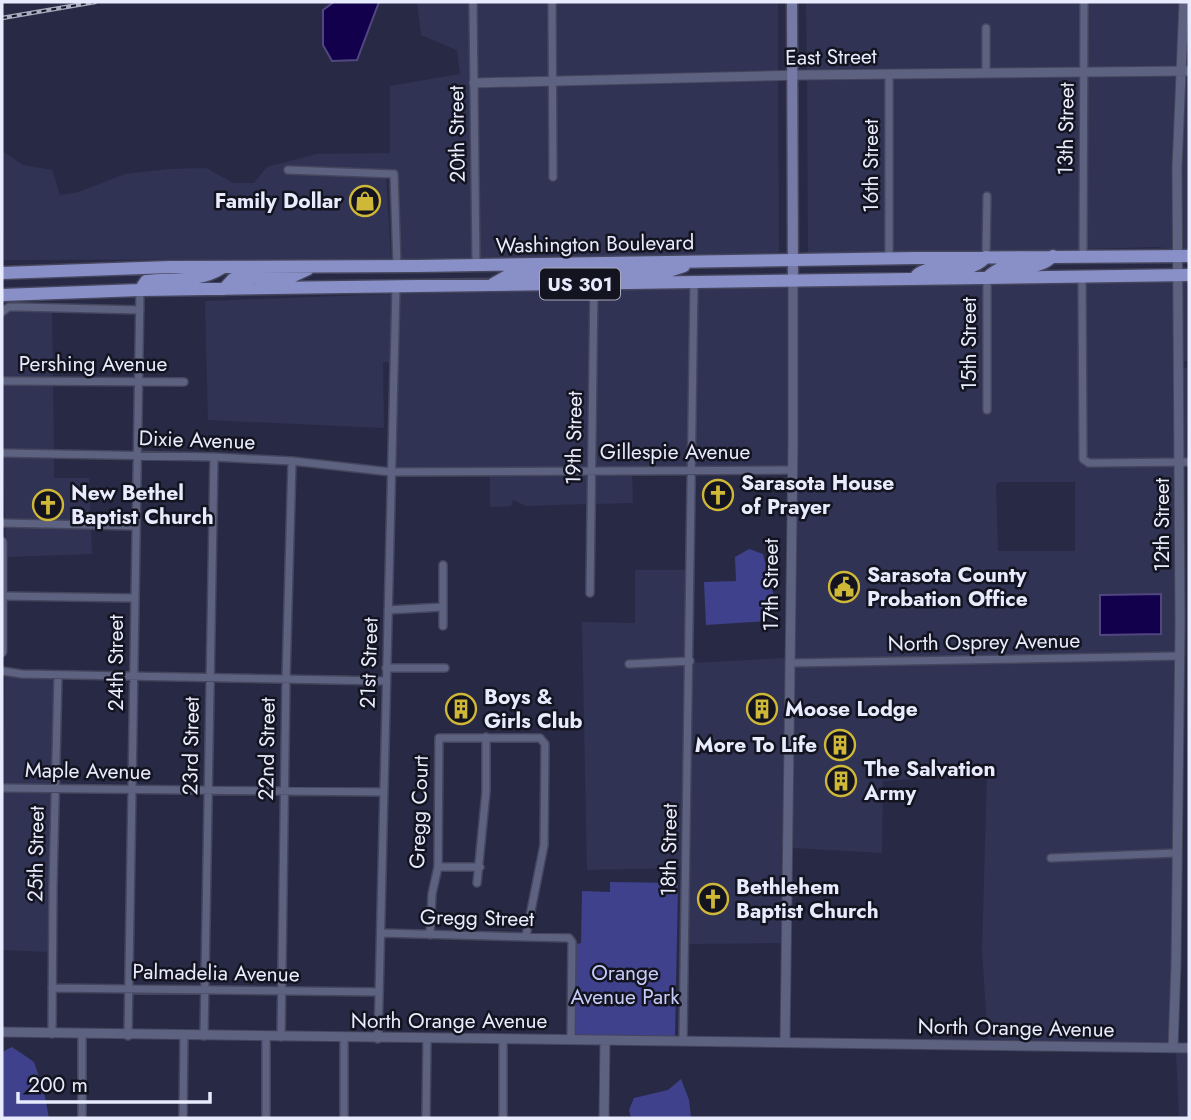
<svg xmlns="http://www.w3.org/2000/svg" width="1191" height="1120" font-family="Jost,sans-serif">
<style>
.built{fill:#303353;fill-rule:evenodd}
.green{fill:#3f418c}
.water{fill:#12004c;stroke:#524681;stroke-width:2}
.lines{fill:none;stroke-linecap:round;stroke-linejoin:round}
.minor-casing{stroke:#45465d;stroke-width:10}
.tertiary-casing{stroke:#45465d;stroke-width:11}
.secondary-casing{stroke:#45465d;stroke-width:13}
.primary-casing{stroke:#45465d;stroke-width:15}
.minor{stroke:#5e6281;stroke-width:7}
.tertiary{stroke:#5e6281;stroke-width:9}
.secondary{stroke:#7479a5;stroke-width:10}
.primary{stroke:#8990c8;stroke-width:12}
.rail-casing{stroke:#a9abc0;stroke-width:4.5}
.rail{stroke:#131420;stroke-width:2;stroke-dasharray:5;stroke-linecap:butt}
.labels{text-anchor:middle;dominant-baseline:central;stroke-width:5;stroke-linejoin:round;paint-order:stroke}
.shield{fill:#131420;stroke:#a8aabb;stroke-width:2}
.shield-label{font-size:19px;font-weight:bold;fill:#e8ebfd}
.street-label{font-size:21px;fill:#e8ebfd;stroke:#131420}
.poi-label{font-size:21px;font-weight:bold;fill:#e8ebfd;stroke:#131420;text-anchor:start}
.park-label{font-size:21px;fill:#c6ccf8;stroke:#131420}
</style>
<rect width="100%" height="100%" fill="#282a45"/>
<path class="built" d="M417,2h52l3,256 -72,1 -2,-85 -4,-3 -109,-4v6l101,4 5,82 -387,1 -2,-109 21,14 29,5 8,25 19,-3 46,-18 44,-5 37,-1 27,15h21l13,-16 50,-13 73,-1v-67l70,-12 -3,-24 -36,-15z
M476,2h72l1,76 -71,1z
M556,2h222v70l-221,5z
M806,2h274l1,65 -274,4z
M1088,2h92l-3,64 -89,1z
M1177,75l-3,174 -18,-2 -70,2 2,-173z
M1184,75h5v175l-8,-1v-81z
M1080,76l-2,58 1,115 -89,2v-58l-7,-1v59l-91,3 1,-177z
M807,78h78v176l-77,2z
M778,79l1,173 -29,5 -271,1 -1,-172 71,-2 1,97 7,-1v-96z
M1174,279l2,180 -86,1 -3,-2 -1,-8v-170z
M1182,279h7v82h-8z
M1078,280v170l3,13 8,4 87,-1v187l-383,6 4,-374 186,-4v132h7l1,-132zM1000,482h75v69h-77l-2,-66z
M789,285v181h-94l3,-179z
M689,287l-1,179 -94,1 4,-179z
M590,288l-3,179 -193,2 6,-175z
M393,294l-2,68h-8l1,66 -176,-8 -3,-119z
M10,311h42l1,67h-51l1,-63z
M1181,368h8v91h-6z
M2,384l51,1 1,65h-51z
M3,457h51v21h35l2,43 -86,-1z
M632,473l1,30 -38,1 -1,-30z
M587,474v30l-61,2 -13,-6 -2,6 -21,1v-32z
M5,527l86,1 1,26 -86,3z
M635,570h52l-1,88 -61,3 1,6 60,-3 -4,239v-35l-95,2 -5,-248 53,1z
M786,658l-1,190h-3l1,95 -94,1 4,-281z
M1176,660l-2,190 -126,5v6l126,-4 -5,187 -181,-2 -6,-92 5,-176 -104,7 -1,72 -90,-5 1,-182z
M5,676l49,2 -3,107 -48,-1z
M3,791l48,1 -2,160 -47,-2z
M1176,1051h13v67h-10z"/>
<path class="green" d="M749,549l14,5 11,42 -8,25 -60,4 -2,-43 32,-1 -1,-24z
M610,882l68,1 -3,154 -101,-2 2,-91 5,-1 1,-52 28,1z
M12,1047l22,15 10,30 5,26h-47v-66z
M681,1079l8,21 2,18h-60l-2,-8 5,-12 34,-8z"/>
<path class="water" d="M334,2h45l-22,58 -25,1 -9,-16v-35z
M1161,594v40l-61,1v-40z"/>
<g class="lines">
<g class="minor-casing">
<path id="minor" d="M473,2l3,263
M552,2l1,175
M986,28v45
M288,170l106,4 3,92
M1083,256l1,-254
M986,257l1,-61
M889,258v-184
M1082,277l1,182 6,4 100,-1
M987,278v132
M2,312l7,-5h10l121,3
M2,381l182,1
M2,453l212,4 78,4 99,11 401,-2
M2,523l133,3
M443,565v61
M590,593l4,-309
M2,596l132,2
M388,610l55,-3
M790,663l390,-7
M629,664l61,-3
M386,668h59
M2,671l20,3 363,7
M2,788l381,4
M1051,858l126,-5
M438,867h42
M477,883l9,-91v-55
M381,933l188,5 3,4 -1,98
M430,935l2,-41 6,-27 1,-129h101l5,6 -1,101 -18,91
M52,988l327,4
M52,1034l1,-148 5,-211
M128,1036l12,-746
M204,1036l10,-579
M281,1037l5,-358 6,-218
M378,1039l18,-752
M683,1040l11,-758
M82,1118v-83
M183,1118l1,-82
M266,1118v-80
M344,1118v-80
M426,1118l1,-80
M503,1118v-79"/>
</g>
<g class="tertiary-casing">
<path id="tertiary" d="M474,83l328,-8 387,-4
M2,542v110
M2,1032l1187,16
M785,1042l8,-599v-162
M1173,1048l3,-84 4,-341 -3,-455 7,-166
M604,1118l1,-78"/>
</g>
<g class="secondary-casing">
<path id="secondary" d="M792,2l1,279"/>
</g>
<g class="primary-casing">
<path id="primary" d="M2,273l168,-6 248,-1 498,-8 273,-2
M917,275c19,-16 47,5 69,-18
M987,278c23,-24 45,-1 66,-22
M493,284l16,-9 62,-2 15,-8
M595,284l15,-12 59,-1 15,-5
M224,289l9,-10 60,-3 15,-7
M140,290l6,-9c27,-3 52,2 76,-13
M2,295l138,-5 1049,-15"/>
</g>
<use href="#minor" class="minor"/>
<use href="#tertiary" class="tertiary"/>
<use href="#secondary" class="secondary"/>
<use href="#primary" class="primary"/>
<g class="rail-casing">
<path id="rail" d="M2,18l93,-16"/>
</g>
<use href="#rail" class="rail"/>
</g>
<defs>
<g id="shop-ring" transform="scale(1.575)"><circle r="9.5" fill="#131420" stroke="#cfb837" stroke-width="1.5"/><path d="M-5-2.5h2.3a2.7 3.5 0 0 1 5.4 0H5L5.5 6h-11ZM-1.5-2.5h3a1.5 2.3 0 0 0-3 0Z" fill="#cfb837"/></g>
<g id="church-ring" transform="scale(1.575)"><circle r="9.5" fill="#131420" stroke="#cfb837" stroke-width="1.5"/><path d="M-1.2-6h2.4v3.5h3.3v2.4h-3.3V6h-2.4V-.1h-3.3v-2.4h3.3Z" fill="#cfb837"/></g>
<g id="civic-ring" transform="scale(1.575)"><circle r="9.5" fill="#131420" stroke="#cfb837" stroke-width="1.5"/><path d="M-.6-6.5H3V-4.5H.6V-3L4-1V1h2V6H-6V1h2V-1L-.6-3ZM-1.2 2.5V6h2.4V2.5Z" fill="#cfb837"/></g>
<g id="building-ring" transform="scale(1.575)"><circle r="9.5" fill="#131420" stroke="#cfb837" stroke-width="1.5"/><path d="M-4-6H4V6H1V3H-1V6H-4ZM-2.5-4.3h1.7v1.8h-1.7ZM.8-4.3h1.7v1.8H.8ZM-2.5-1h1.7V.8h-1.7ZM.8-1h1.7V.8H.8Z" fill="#cfb837"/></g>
</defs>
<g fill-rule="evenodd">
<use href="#shop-ring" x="365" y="201"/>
<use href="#church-ring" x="718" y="495"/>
<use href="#church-ring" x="48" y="505"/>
<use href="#civic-ring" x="844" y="587"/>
<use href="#building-ring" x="461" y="709"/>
<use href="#building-ring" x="762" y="709"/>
<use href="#building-ring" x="840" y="745"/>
<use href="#building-ring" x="841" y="781"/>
<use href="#church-ring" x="713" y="899"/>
</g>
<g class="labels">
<rect class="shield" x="540" y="268.5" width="80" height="31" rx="5"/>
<g class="shield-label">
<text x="580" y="284">US 301</text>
</g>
<g class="street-label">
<text transform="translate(831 57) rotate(-1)">East Street</text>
<text transform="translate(1066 129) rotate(-89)">13th Street</text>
<text transform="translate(457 134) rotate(-91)">20th Street</text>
<text transform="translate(871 166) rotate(-90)">16th Street</text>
<text transform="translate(595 244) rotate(-1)">Washington Boulevard</text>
<text transform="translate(969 344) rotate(-90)">15th Street</text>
<text x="93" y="364">Pershing Avenue</text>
<text transform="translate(574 438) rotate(-89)">19th Street</text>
<text transform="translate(197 440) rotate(2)">Dixie Avenue</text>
<text x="675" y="452">Gillespie Avenue</text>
<text transform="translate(1162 525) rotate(-90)">12th Street</text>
<text transform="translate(771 585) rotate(-90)">17th Street</text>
<text transform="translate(984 642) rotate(-1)">North Osprey Avenue</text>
<text transform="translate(116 663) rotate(-90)">24th Street</text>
<text transform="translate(369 663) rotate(-88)">21st Street</text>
<text transform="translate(191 746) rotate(-89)">23rd Street</text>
<text transform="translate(267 749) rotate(-89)">22nd Street</text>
<text transform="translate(88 771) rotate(1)">Maple Avenue</text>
<text transform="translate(419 812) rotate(-88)">Gregg Court</text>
<text transform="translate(669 850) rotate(-89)">18th Street</text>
<text transform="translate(36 854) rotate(-89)">25th Street</text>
<text transform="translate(477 918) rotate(1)">Gregg Street</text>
<text transform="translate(216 973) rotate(1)">Palmadelia Avenue</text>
<text x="449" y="1021">North Orange Avenue</text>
<text transform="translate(1016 1028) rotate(1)">North Orange Avenue</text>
</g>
<g class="poi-label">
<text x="342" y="201" text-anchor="end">Family Dollar</text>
<text x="741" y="483">Sarasota House<tspan x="741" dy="24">of Prayer</tspan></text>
<text x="71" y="493">New Bethel<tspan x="71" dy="24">Baptist Church</tspan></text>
<text x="867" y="575">Sarasota County<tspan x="867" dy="24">Probation Office</tspan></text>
<text x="484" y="697">Boys &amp;<tspan x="484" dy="24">Girls Club</tspan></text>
<text x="785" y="709">Moose Lodge</text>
<text x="817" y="745" text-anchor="end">More To Life</text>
<text x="864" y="769">The Salvation<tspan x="864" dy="24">Army</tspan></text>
<text x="736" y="887">Bethlehem<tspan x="736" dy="24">Baptist Church</tspan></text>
</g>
<g class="park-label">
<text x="625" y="973">Orange<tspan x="625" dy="24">Avenue Park</tspan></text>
</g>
</g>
<rect width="1191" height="1120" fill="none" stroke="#e8ebfd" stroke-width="7"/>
<path d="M18 1092v10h192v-10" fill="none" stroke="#e8ebfd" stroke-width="3.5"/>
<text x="28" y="1092" font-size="21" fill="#e8ebfd" stroke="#131420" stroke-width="5" paint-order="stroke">200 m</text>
</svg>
